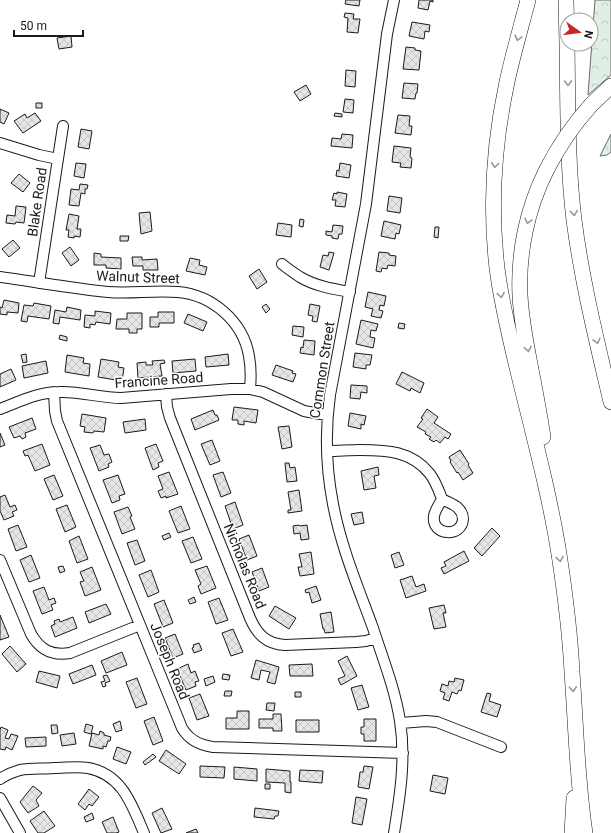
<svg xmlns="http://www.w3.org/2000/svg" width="611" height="833" font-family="Roboto,sans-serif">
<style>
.forest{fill:url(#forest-crowns);stroke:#6a6a6a}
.building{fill:url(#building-cross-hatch);stroke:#1a1a1a}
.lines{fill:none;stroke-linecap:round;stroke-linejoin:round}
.minor-casing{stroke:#1a1a1a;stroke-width:12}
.highway-casing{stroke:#1a1a1a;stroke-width:16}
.minor{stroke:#fff;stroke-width:10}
.highway{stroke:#fff;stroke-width:15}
.highway-bridge-casing{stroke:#1a1a1a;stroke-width:16;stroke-linecap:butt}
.highway-bridge{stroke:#fff;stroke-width:15}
.oneway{stroke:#989898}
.labels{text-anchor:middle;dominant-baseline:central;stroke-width:3;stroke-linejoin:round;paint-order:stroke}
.street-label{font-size:14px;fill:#1a1a1a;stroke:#fff}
</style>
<defs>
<pattern id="forest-crowns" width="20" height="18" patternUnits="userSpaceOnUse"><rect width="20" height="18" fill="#e0efe3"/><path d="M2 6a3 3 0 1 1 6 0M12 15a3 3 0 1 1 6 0" fill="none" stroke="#c0ccc2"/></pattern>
<pattern id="building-cross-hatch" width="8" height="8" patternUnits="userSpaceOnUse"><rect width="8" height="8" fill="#e6e6e6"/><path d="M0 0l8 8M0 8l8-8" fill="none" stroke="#c5c5c5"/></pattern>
</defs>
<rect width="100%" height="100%" fill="#fff"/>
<path class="forest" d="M595,0h16v75l-23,20z
M611,134v18l-4,3 -7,1z"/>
<path class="building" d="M346,0h14l-1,6 -14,-2z
M419,0h14v2l-3,-1 -2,9 -10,-2z
M345,13l9,1 -1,5h7l-2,14 -11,-1 1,-14 -4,-1z
M412,22l18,3 -1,7 -4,-1 -1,8 -15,-3z
M71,36l1,11 -13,2 -2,-11z
M406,47l9,1v2l6,1 -2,19 -16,-1z
M346,70l10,1 -1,16 -10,-1z
M404,83l14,1 -1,9h-1l-1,6 -13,-1z
M306,85l5,9 -11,7 -6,-9z
M345,99l9,1 -1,13 -10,-1z
M36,103h6v5h-6z
M0,109l9,4 -5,11 -4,-2z
M35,113l6,8 -18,12 -9,-12 11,-7 2,4z
M335,113l7,1v3l-8,-1z
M398,115l12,1 -1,10h3l-1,9 -16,-2z
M81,129l11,2 -3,18 -11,-2z
M342,134l11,1 -1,13 -21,-2 1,-8 9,1z
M394,146l17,2 -1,9 2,1 -1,10 -11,-1 1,-4 -9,-1z
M76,163l10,1 -2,14 -10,-2z
M340,163l11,2 -2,13 -13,-2 1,-6 2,1z
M19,174l11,9 -7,9 -12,-9z
M80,184l8,1 -1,4h-2v5l-4,-1 -2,13 -10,-1 2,-16 8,1z
M337,192l10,2 -2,13 -10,-1 1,-6h-4l2,-7 3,1z
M389,196l13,2 -2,15 -13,-2z
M16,206l10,1 -2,16 -8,-1 -1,2 -9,-1 1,-8 8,1z
M150,212l2,19 -11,3 -2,-21z
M69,214l10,2 -2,13h4l-1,8 -6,-1v2l-6,-1 1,-7h-3z
M300,219l4,1 -1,7 -4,-1z
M384,221l17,4 -2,9 -3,-1 -1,6 -14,-3z
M278,223l14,2 -1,12 -15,-2z
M333,225l10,1 -1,8h-3l-1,5 -6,-1v-2l-6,-1v-4l6,1z
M435,227h4l-1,11 -4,-1z
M120,236h9l-1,5h-8z
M13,240l7,8 -11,9 -7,-8z
M70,247l9,13 -8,6 -9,-13z
M329,252l5,1 -5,17 -9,-3 3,-12 5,1z
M379,252l10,1v2l7,1 -1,10 -7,-1 -1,4 -5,-1 -1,4 -5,-1z
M94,253l7,1v3l20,1v11l-15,-1v-3h-12z
M132,257h10v3l15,-1 1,11h-15v-4h-10z
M190,258l10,2 -1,5 8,2 -2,8 -19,-4z
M259,269l8,13 -10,7 -8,-13z
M368,292l18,4 -2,10 -4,-1 -1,5 4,1 -2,7 -10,-2 2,-7 -8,-2z
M4,300l15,3 -1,10 -11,-1v3l-7,-1v-7l2,1z
M34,303l17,3 -2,13 -21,-3 -1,6 -6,-1 3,-16 9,1z
M266,304l4,5 -4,4 -4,-6z
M310,304l10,2 -3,16 -5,-1 1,-5 -5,-1z
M67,307l14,3 -1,10 -20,-3 -1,7 -6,-1 2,-13 11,2z
M95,311l16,2 -1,11 -14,-2 -1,3 -5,-1v4l-6,-1 1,-12 10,1z
M158,312h16v11h-15v4h-9v-10h8z
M127,313h15v16h-5v4h-8v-4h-13l1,-10h10z
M188,314l19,8 -4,9 -19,-8z
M361,320l17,4 -2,7 -5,-1 -1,7 5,1 -2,10 -17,-4z
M399,323l6,1 -1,5 -6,-1z
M293,326l11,1 -1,10 -11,-2z
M60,335l7,2v4l-8,-2z
M304,340l11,1 -1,14 -14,-2 1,-6 2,1z
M355,353l17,2 -2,10h-4v4l-13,-2z
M26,354l1,8 -4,1 -2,-8z
M228,354l1,11 -23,2 -1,-10z
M67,355l17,3 -1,5 7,1 -1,12 -24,-4z
M101,359l18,3 -1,5 6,1 -2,13 -24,-4z
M195,359l1,12 -23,2 -1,-12z
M164,360l1,3 -5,1 2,12 -24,2 -1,-15 9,-1v3h7l-1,-4z
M46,361l2,12 -24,5 -2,-12z
M276,365l17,6 -1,2 4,1 -3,8 -21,-7z
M11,369l5,11 -16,7v-13z
M402,372l22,11 -4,10 -9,-5 -1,3 -14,-7z
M351,385l16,1v7l-6,-1 -1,7 -10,-1z
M234,407l24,3 -2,13 -12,-2v4l-6,-1v-4h-6z
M427,409l11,8 -4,6 17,11 -3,5 -3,-2 -5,6 -4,-3 -2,2 -5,-3 2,-2 -6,-3 1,-2 -9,-5 6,-8 -2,-1z
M213,410l2,5h2l2,5 -24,10 -4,-11z
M350,413l16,3 -2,9 -3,-1v5l-13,-3z
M82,414l24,4 -2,14 -10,-1 -1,2 -9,-1 1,-5 -5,-1z
M32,418l4,11 -11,4 1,4 -4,2 -2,-3 -6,2 -5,-11z
M145,419l1,11 -21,3 -2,-11z
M289,426l3,21 -10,2 -4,-22z
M0,433l5,12 -5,2z
M212,440l8,21 -10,4 -9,-21z
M42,444l8,21 -15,6 -7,-16 -3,1 -2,-5z
M156,444l7,17 -5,2 1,4 -6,3 -8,-22z
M100,445l4,10 5,-1 3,8 -4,2 1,3 -10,4 -9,-23z
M460,450l9,14 -1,1 5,8 -10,7 -5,-8 -1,1 -7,-11 1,-1 -2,-4z
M285,463h4l1,5 5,-1 2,14 -10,1z
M378,467l1,8 -5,1 2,12 -12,2 -3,-19z
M169,472l9,22 -12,4v-2l-5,2 -3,-7 5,-2 -5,-13z
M223,472l8,21 -10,4 -8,-22z
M54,475l9,21 -10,4 -9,-21z
M118,475l7,19 -6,2 1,4 -8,3 -9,-23z
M299,490l3,21 -14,2v-3h3l-3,-18z
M5,495l5,12 5,-2 2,5 -5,2 2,4 -10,4 -4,-9v-14z
M235,502l8,23 -10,4 -8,-23z
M67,505l9,22 -11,5 -9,-23z
M181,506l9,23 -12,4 -9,-22z
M128,507l4,9 -2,1 5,12 -13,5 -8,-22z
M362,512l2,11 -10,2 -3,-11z
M18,525l9,22 -11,4 -8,-22z
M299,525l1,1 7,-1 2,14 -8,1 -1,-7 -6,1 -1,-8z
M492,528l8,8 -18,20 -8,-8z
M169,533l2,4 -7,3 -2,-4z
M249,535l8,21 -10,4 -8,-21z
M79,536l9,23 -11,4 -8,-22z
M193,537l9,22 -11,4 -9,-22z
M137,540l8,21 -10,4 -8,-22z
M464,551l5,10 -25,13 -3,-6 5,-2 -2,-4z
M311,552l3,22 -14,2 -2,-9h4l-3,-13z
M399,552l5,13 -9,3 -4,-13z
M31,555l9,23 -11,4 -9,-22z
M63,566l2,5 -5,2 -2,-6z
M207,566l9,22 -15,6 -3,-8 3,-2 -6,-14z
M92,567l9,23 -16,6 -5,-14 4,-1 -4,-9z
M262,568l7,19 -10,4 -7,-19z
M151,570l8,22 -11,5 -9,-22z
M412,576l4,11 8,-3 2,7 -20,7 -6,-18z
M316,586l5,14 -9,3 -3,-11 -3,1 -1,-3z
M44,587l5,13 5,-2 2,5 -5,2 2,5 -11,4 -9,-23z
M194,597l2,5 -6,2 -2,-4z
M219,598l9,22 -12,4 -8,-22z
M164,600l9,23 -10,4 -9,-23z
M106,604l5,10 -22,9 -4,-11z
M444,605l2,8h-3l3,14 -12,2 -5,-21z
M275,606l21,12 -7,11 -20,-13z
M331,612l3,20 -9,1 -1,-4h-1l-3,-15z
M0,615l9,22 -9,3z
M73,617l4,11 -22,9 -4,-11 4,-2 -1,-3 5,-2 1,3z
M233,629l10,23 -12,4 -9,-23z
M175,634l8,20 -10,4 -8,-20z
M199,643l3,7 -8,3 -2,-5 2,-1 -1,-2z
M10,646l16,18 -9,8 -15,-18z
M122,652l5,13 -21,8 -5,-12z
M347,656l10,20 -16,9 -3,-6 7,-3 -7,-15z
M256,660l23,7 -4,17 -8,-2 3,-10 -9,-2 -2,10 -8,-2z
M188,664l3,9 4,-2 4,10 -4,1 1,4 -10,4 -9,-21z
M312,664l1,12h-23l-1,-11z
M92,665l4,10 -23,9 -4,-10z
M39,671l21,5 -3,12 -21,-6z
M223,674l7,1 -1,5 -7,-1z
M107,675l3,6 -5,2 1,3 -3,1 -2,-5 4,-1 -2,-5z
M213,676l2,6 -9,4 -2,-7z
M137,678l10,26 -11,4 -10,-26z
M455,678l9,2 -3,11 -2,-1 -2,4 -5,-2 -3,9 -6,-2 2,-6 -5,-2 2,-7 6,2 1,-5 5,1z
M362,685l7,22 -11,3 -7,-22z
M225,691h7l-1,5h-7z
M295,692h6v5h-6z
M487,693l4,1 -2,7 12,4 -4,12 -16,-5z
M200,694l9,22 -12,4 -8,-22z
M267,703h8l-1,8 -8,-1z
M237,711h12v18h-23v-11h11z
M273,714h8l1,17h-9v-3h-14v-9h14z
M154,717l9,24 -10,4 -9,-24z
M364,719h12v22h-12v-7h-3v-7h3z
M296,720h23v12h-23z
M120,721l2,9 -6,2 -3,-8z
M86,724l7,2 -2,8 -7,-2z
M51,725h6l1,8 -6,1z
M1,727l7,3 -3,8 4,1 2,-5 7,2 -6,14 -6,-3 -1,3 -5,-1v-19z
M100,731l4,2v2l7,2 -1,4h-2l-2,6 -3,-1v3l-14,-3 3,-13 7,2z
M74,733l2,11 -14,2 -2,-11z
M46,737v9l-20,1 -1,-9z
M117,747l14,5 -5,12 -13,-5z
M166,750l20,14 -7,10 -20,-13z
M153,754l3,3 -11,8 -2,-3z
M200,766l25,1 -1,11 -24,-1z
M364,766l9,1 -4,22 -11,-2 2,-15h3z
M234,767l23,2v12l-23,-2z
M266,769l24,2v11h1v11l-6,-1v-9l-19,-1z
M300,770l23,1 -1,12 -23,-2z
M433,775l15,3 -3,16 -15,-3z
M265,784h5v5h-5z
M33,786l9,7 -6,7 3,6 -11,7 -8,-11z
M89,789l10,8 -7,9 -3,-2 -4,6 -7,-6z
M356,797l11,2 -5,26 -10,-2z
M162,808l10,21 -11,4 -9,-20z
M255,808l24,3 -1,5h-3l-1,3 -20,-2z
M44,811l11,15 -11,7h-6l-8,-12z
M92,813l2,6 -8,3 -2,-5z
M113,817l6,15 -3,1h-9l-5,-11z
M196,829l2,4h-12z"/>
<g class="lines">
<g class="minor-casing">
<path id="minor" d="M394,0l-7,34 -21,170 -36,191c-5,36 -4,73 3,109 8,43 25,83 40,124 10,31 22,61 27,93 6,38 0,75 -6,112
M0,143l39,12 19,4
M282,264c6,5 12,9 18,13 15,9 33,12 50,15
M0,277c23,3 46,7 69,10 13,2 26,4 39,5 23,2 46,-2 70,0 34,3 65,29 71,64 2,11 2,22 1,33
M39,283l24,-157
M54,392l1,19 2,10 125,307c7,12 17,17 31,19l190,6
M166,394l1,13 3,11 80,200c7,16 16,26 35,27l71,-3 10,-1 10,-3
M0,409c19,-7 38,-17 59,-17 21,-1 41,6 62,6l110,-9h19l13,3 41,19 11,2 12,2
M327,451c11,0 22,-1 33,-1 27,0 52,1 70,24 6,8 9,17 12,25
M442,499c5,3 12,5 16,9 3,3 5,7 5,11 -1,19 -32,17 -29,-3 1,-6 5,-11 8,-17z
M0,560l31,74c9,16 21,22 39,19l70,-28
M401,723l25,-2 11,1 64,25
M0,779c6,-4 13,-7 20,-9 11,-2 23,-1 34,-2 11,0 23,-2 34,0 34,6 44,37 56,65
M0,798l20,35"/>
</g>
<g class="highway-casing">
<path id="highway" d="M528,0c-7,27 -15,54 -21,82 -13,60 -17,125 -10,186 5,40 15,78 24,116 14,57 29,113 38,170 6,39 11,79 13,118 4,54 5,108 13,161
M566,0l1,44
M567,44c1,59 0,118 7,176 8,62 23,122 37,182
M591,105l20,-19
M543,437c-4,-27 -9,-52 -14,-78 -4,-21 -8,-43 -9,-64 -2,-42 7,-86 26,-124
M572,833l2,-35"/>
</g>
<use href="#minor" class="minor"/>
<use href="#highway" class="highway"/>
<g class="highway-bridge-casing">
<path id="highway-bridge" d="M546,171c12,-24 27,-46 45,-66"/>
</g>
<use href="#highway-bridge" class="highway-bridge"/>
</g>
<defs><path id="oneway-chevron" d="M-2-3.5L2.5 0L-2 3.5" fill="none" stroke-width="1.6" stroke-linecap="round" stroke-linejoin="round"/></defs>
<g class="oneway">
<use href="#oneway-chevron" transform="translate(518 38) rotate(105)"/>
<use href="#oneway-chevron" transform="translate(568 83) rotate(89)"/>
<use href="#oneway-chevron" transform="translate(495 165) rotate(94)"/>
<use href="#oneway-chevron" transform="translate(574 213) rotate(84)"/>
<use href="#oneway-chevron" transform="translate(528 221) rotate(104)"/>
<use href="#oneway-chevron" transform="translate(501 295) rotate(81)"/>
<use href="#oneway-chevron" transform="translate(597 341) rotate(77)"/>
<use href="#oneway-chevron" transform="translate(528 349) rotate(79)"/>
<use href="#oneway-chevron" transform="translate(560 559) rotate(81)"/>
<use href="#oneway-chevron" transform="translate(573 689) rotate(87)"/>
</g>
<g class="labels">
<g class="street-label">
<text transform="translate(37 202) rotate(-82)">Blake Road</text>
<text transform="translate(138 277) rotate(2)">Walnut Street</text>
<text transform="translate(322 370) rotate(-81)">Common Street</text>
<text transform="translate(159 380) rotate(-4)">Francine Road</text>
<text transform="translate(245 566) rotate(68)">Nicholas Road</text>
<text transform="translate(170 661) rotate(68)">Joseph Road</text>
</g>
</g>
<g transform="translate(579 32) rotate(104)"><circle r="19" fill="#ffffff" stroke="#a3a3a3"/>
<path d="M0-3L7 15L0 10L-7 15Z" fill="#c62828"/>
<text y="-6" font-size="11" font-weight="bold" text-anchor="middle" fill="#1a1a1a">N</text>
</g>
<path d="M14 30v6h69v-6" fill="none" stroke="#1a1a1a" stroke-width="2"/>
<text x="20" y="30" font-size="12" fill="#1a1a1a" stroke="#ffffff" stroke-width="3" paint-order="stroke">50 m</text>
</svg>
